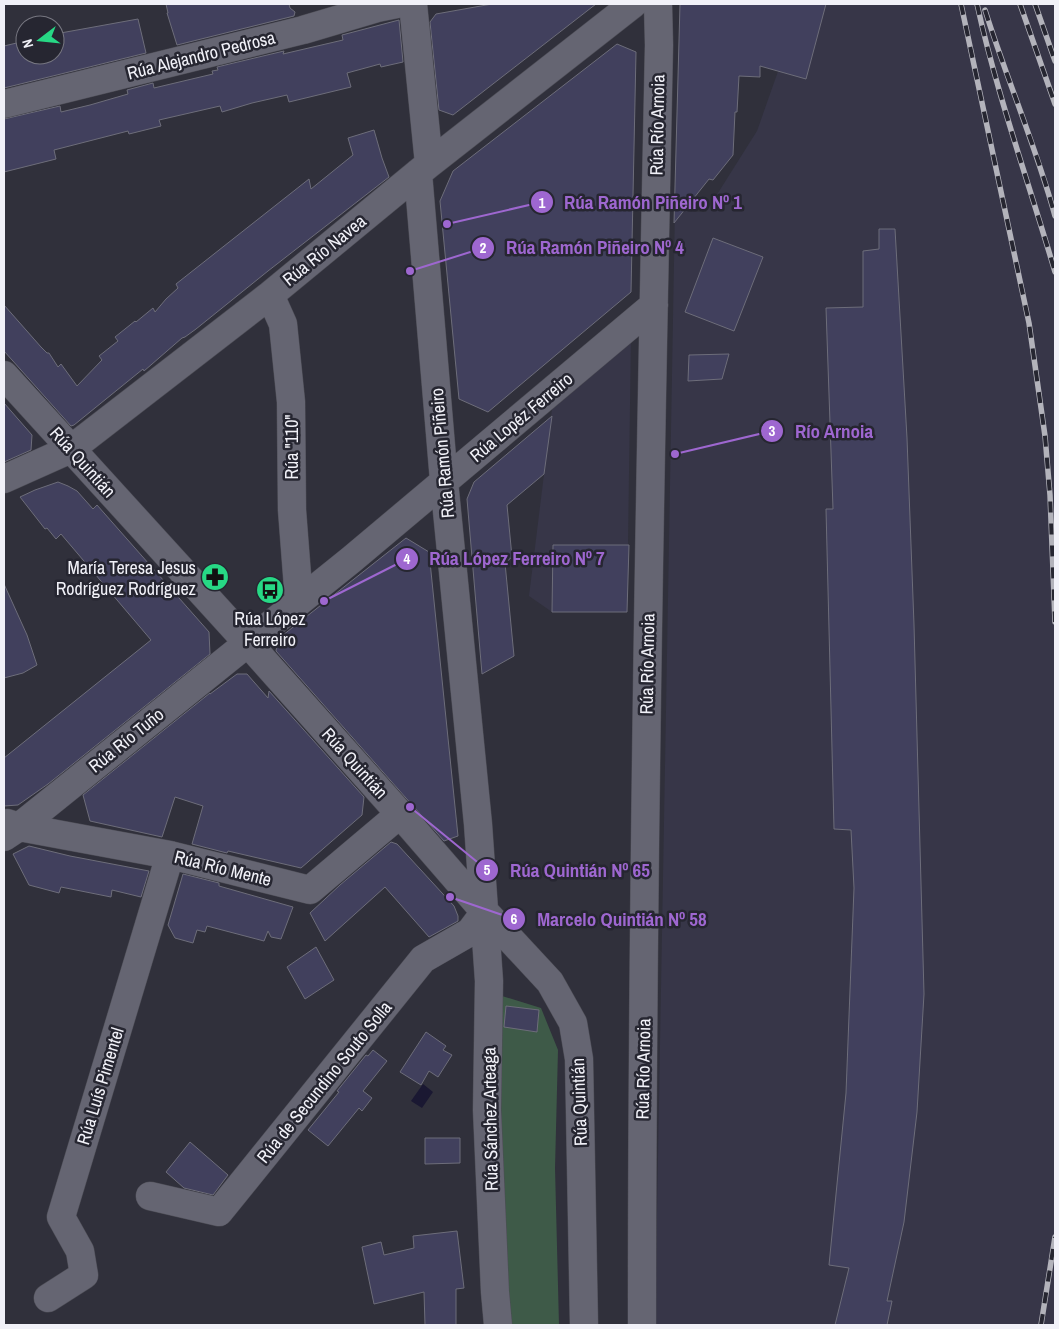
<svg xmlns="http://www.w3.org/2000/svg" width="1059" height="1329" font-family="'Archivo Narrow',sans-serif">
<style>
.built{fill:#373648}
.green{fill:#3e5a48}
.water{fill:#1a1832}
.building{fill:#41405d;stroke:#6d6d7a}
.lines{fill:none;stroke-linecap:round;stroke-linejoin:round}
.minor-casing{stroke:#4c4c55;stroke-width:29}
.minor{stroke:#656572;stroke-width:28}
.rail-casing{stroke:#b3b3bb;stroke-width:5.5}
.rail{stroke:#262631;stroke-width:4;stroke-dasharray:11;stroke-linecap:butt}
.labels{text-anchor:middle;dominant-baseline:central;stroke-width:5;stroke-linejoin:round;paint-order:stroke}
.street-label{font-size:18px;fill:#f1f1f8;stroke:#262631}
.poi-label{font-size:18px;fill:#f1f1f8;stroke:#262631;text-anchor:end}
.leader{fill:none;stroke:#9e67d0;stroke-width:2}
.callout-dot{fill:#9e67d0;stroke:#262631;stroke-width:2}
.mark-label{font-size:15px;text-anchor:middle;font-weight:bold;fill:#fff}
.callout-label{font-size:19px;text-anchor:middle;font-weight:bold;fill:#9e67d0;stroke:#262631;stroke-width:5;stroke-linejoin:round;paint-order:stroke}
</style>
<rect width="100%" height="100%" fill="#30303b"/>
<path class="built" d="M794,4h261v1321h-400l20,-1118 7,4 24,1 51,-81 35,-99z
M631,335l-4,277h-75l-23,-16 26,-211z"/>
<path class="green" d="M502,996l39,12 17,42 -3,118 4,157h-51l-10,-87z"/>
<path class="water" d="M423,1084l10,8 -11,16 -11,-7z"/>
<path class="building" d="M166,4h123l1,4 5,4 -1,4 -117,29 -10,-32h1z
M492,4h104l-143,111 -14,-5 -9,-88 6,-8z
M680,4h146l-20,75 -46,-13v11l-21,-1 -2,36h-2l-2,43 -20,25 -4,-1 -35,44z
M138,19l8,34 -142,35v-42l21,-5v14h30v-21z
M399,20l4,42 -22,5 -1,-3 -33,9 4,14 -62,15 -2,-7 -35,8 -30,9 -2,-6 -61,14 2,6 -32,8 -1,-3 -74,19 2,9 -52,13v-53l56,-13 1,6 29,-7 38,-11 -1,-4 26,-7 1,5 59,-14 -1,-3 6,-1 -1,-3 67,-16 -1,3 60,-14 -1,-5z
M617,44l19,8 -5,240 -143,120 -29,-13 -19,-198 13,-30z
M374,130l8,28 7,19 -121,94 -72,58 -11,8 -3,1 -38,33 -1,-2 -69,56 -3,1 -67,-75v-46l37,42 6,6h2l9,14 3,-3 16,22 25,-26 -3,-4 19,-15 -3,-4 20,-16 1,1 17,-14 2,4 11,-13 12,-11 -2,-4 133,-105 2,10 42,-34 -5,-17z
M879,229h16l12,209 7,187 10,369 -7,118 -13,110 -17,79h5l-5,24h-52l14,-57 -20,-3 17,-172 8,-205 -3,-58 -17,-1 -8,-320h7l-7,-201 37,-1v-56l16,-2z
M713,238l50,19 -29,74 -49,-19z
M729,354l-7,25 -34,2 1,-26z
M4,403l28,32 -1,15 -27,12z
M552,416l-8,58 -37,31 5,52 -7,6 9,93 -32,18 -15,-175 7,-17z
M58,482l10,4 9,5 16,18 4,-4 112,127 1,22 -162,130 -30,21 -14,1v-48l147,-118 -90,-106 -5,5 -9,-11 -2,1 -25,-32 15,-7z
M406,538l23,14 29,284 -14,5 -168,-190 2,-12z
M553,545h76l-2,67h-75z
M4,584l23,51 10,30 -14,8 -19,5z
M237,674h10l21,24 1,-7 95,106 -2,18 -61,53 -73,-17 -1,2 -35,-9 11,-38 -28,-9 -13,40 -72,-16 -7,-26 127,-102v1z
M391,842l6,2 57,62 4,10v5l-29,16 -44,-50 -60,54 -15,-28 30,-28z
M29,846l41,10 79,15 -8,26 -29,-7 -1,7 -50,-10 -2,6 -30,-8 -16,-31z
M183,874l36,9v3l74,21 -12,32 -10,-2 -3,-6 -4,10 -57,-15 -2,6 -8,-2 -4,13 -18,-5 -7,-13z
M316,947l18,33 -29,19 -18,-32z
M506,1006l33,4 -2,22 -33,-5z
M426,1032l20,14 -3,4 9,5 -14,22 -9,-6 -8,14 -21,-13z
M373,1050l14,11 -24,30 9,7 -10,13 -3,-3 -31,38 -20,-16 31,-38 -2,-1 29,-36 2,1z
M425,1138h35v25l-35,1z
M190,1142l38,33 -15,20 -29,-7 -18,-16z
M457,1231l7,57 -8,1v36h-31l-1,-33 -50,12 -12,-57 19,-5 3,13 30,-7 -1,-12z"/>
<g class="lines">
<g class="minor-casing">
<path id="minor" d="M413,4l16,160
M4,104l299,-74 74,-22 20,-4
M418,173l26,308 34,343 11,157 -2,129 8,182 3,33
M270,295l13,29 8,78 1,108 7,91
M4,375l243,267 153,172 85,98 65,70 23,41 6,36 5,266
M4,479l67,-30 199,-154 159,-131 204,-160
M7,823l12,4 151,28 140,35 90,-76
M4,837l15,-10 333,-268 302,-254
M150,1196l69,16 204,-253 47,-27 15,-20
M48,1298l36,-23 -4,-24 -19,-34 109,-362
M642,1325c0,-427 8,-854 17,-1280l-1,-41"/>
</g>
<use href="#minor" class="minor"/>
<g class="rail-casing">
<path id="rail" d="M961,4l68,319 16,113 5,59 5,127
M977,4c20,91 52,179 78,268
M1020,4l35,100
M1035,4l20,57
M985,10c22,70 51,136 70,206
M1041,1325l14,-88"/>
</g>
<use href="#rail" class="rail"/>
</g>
<defs>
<g id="pharmacy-disc" transform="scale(1.4375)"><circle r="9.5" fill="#27d885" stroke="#262631"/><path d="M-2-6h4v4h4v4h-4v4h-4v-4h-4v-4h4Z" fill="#111"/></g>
<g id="bus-disc" transform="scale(1.4375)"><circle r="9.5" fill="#27d885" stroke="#262631"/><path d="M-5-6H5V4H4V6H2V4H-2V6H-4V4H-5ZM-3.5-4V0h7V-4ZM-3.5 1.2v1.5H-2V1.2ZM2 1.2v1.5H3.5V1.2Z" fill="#111"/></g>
</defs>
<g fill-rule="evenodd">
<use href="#pharmacy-disc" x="215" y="577"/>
<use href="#bus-disc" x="270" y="590"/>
</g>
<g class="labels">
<g class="street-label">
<text transform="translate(201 55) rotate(-14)">Rúa Alejandro Pedrosa</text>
<text transform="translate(657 125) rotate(-89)">Rúa Río Arnoia</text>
<text transform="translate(324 250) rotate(-39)">Rúa Río Navea</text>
<text transform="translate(521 417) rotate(-40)">Rúa Lopéz Ferreiro</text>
<text transform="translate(291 447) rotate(-90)">Rúa "110"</text>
<text transform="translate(442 453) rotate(-95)">Rúa Ramón Piñeiro</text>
<text transform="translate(83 462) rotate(48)">Rúa Quintián</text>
<text transform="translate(647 664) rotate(-89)">Rúa Río Arnoia</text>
<text transform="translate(126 740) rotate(-39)">Rúa Río Tuño</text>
<text transform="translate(355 763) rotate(48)">Rúa Quintián</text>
<text transform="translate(223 868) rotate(14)">Rúa Río Mente</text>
<text transform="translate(643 1069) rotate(-89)">Rúa Río Arnoia</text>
<text transform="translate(324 1082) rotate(-51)">Rúa de Secundino Souto Solla</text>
<text transform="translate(100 1086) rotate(-73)">Rúa Luís Pimentel</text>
<text transform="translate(579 1102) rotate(-92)">Rúa Quintián</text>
<text transform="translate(490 1119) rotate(-91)">Rúa Sánchez Arteaga</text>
</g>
<g class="poi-label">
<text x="196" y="567">María Teresa Jesus<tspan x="196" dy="21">Rodríguez Rodríguez</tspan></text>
<text x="270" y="618" text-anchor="middle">Rúa López<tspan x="270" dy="21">Ferreiro</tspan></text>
</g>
</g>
<path class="leader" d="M447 224L542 202M410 271L483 248M675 454L772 431M324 601L407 559M410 807L487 870M450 897L514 919"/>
<g class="callout-dot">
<circle cx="447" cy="224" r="5"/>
<circle cx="410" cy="271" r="5"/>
<circle cx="675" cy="454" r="5"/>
<circle cx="324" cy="601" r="5"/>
<circle cx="410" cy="807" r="5"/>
<circle cx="450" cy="897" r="5"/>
<circle cx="542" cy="202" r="12"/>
<circle cx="483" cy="248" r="12"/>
<circle cx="772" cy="431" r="12"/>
<circle cx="407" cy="559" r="12"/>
<circle cx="487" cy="870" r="12"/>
<circle cx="514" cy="919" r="12"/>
</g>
<g class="mark-label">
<text x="542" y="208">1</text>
<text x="483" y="253">2</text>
<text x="772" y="436">3</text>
<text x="407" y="564">4</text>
<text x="487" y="875">5</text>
<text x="514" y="924">6</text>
</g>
<g class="callout-label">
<text x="653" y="209">Rúa Ramón Piñeiro Nº 1</text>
<text x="595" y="254">Rúa Ramón Piñeiro Nº 4</text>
<text x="834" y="438">Río Arnoia</text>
<text x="517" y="565">Rúa López Ferreiro Nº 7</text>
<text x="580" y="877">Rúa Quintián Nº 65</text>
<text x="622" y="926">Marcelo Quintián Nº 58</text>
</g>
<rect width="1059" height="1329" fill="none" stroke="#f1f1f8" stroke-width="10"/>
<g transform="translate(40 40) rotate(254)"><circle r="24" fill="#262631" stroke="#777781"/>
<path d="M0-4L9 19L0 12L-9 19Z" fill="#27d885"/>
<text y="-8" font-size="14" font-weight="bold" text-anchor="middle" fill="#f1f1f8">N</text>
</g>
</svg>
